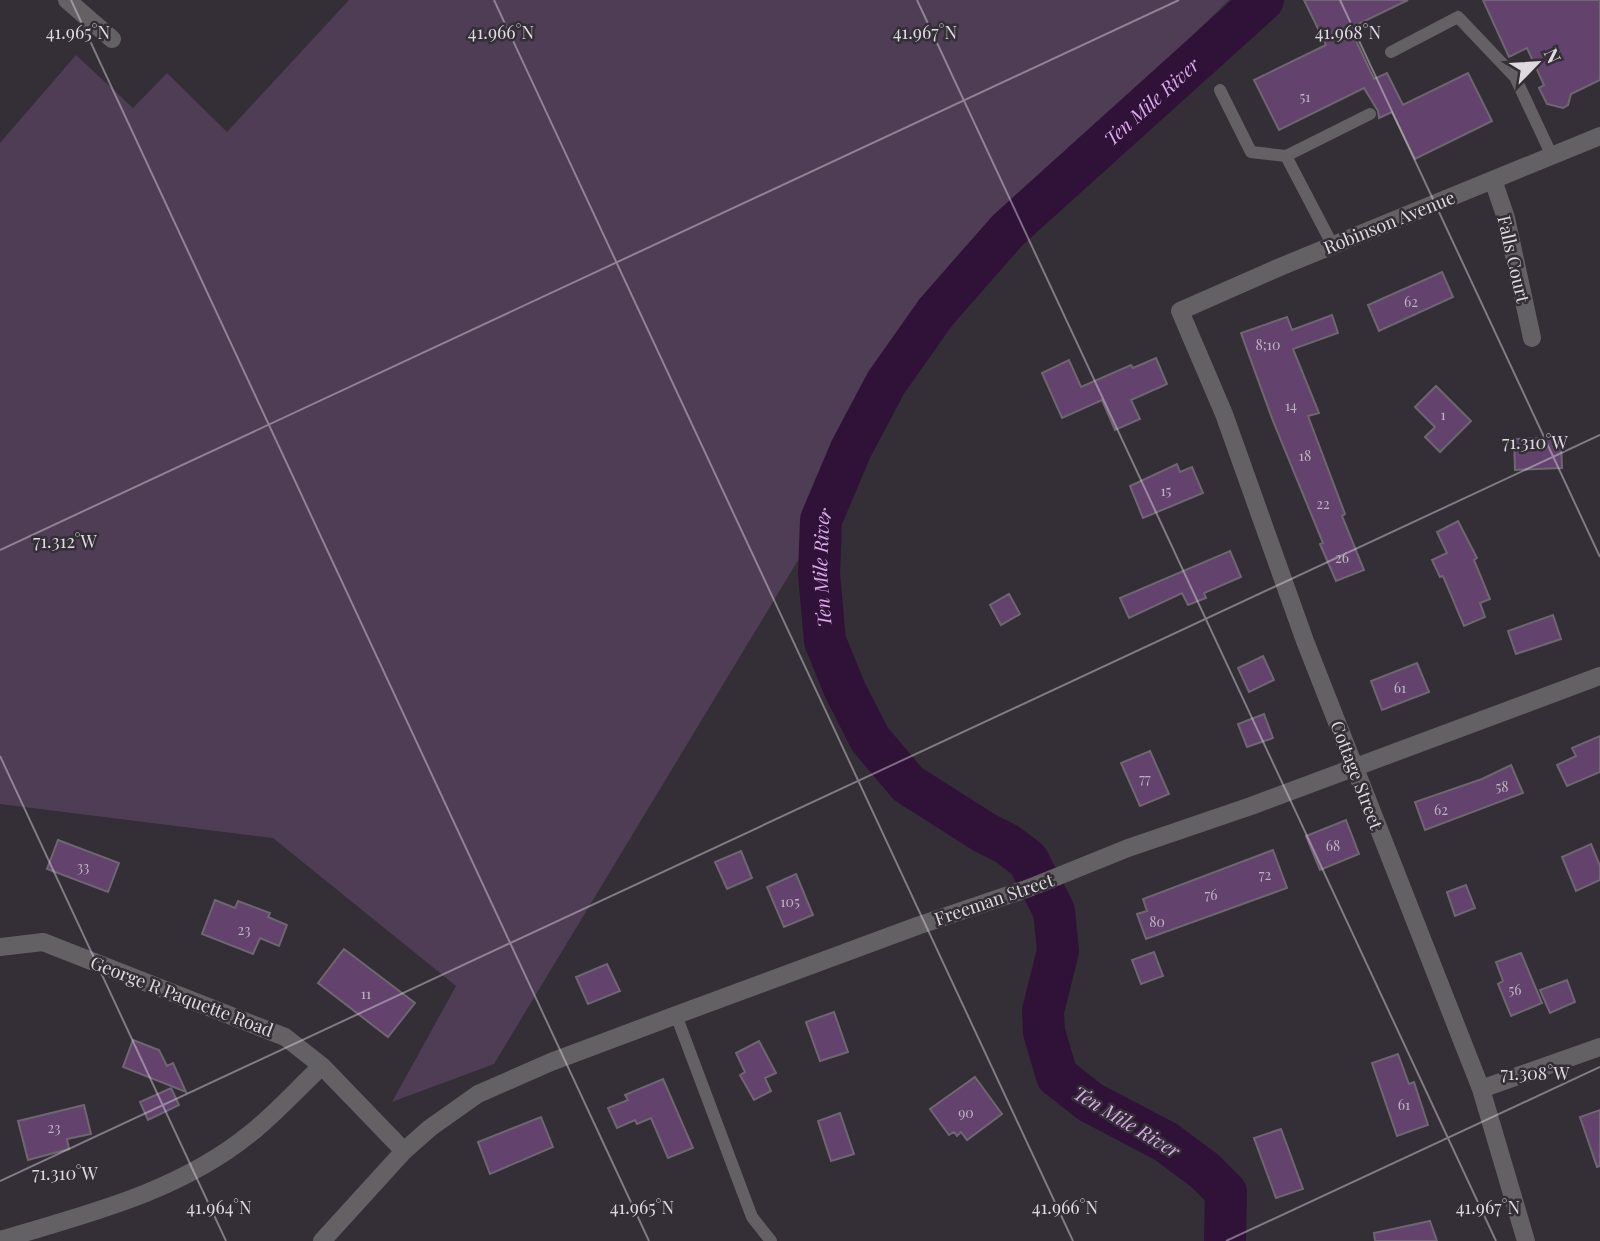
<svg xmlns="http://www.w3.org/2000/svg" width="1600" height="1241" font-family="'Playfair Display',serif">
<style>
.green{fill:#4f3c55}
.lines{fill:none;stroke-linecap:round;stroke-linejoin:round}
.river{stroke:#301239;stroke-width:42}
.building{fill:#63436e;stroke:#6e6670;stroke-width:2}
.lane{stroke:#646165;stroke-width:12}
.street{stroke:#646165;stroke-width:18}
.ticks{fill:none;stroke:#dedadf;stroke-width:2;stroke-opacity:0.45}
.labels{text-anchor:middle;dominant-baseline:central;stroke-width:5;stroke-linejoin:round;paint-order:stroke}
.number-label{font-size:14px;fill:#bfb4c3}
.street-label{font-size:18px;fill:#dedadf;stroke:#342e36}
.water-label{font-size:19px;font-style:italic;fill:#dae;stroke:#342e36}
.ticks-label{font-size:18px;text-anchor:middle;fill:#dedadf;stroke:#342e36;stroke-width:5;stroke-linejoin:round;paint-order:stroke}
</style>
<rect width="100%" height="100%" fill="#342e36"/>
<path class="green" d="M349,0h880l-154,150 -49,65 -168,246 -364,603 -102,38 64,-116 -183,-148 -273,-34v-661l76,-88 57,53 34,-35 60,59z"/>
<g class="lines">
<path class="river" id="s1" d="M1225,1241l1,-49 -21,-21 -39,-29 -76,-40 -33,-26 -13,-44 -1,-21 15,-60 -4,-40 -26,-51 -21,-16 -22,-11 -77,-49 -38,-45 -25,-49 -20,-49 -6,-67 2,-54 30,-71 35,-66 50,-71 72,-82 255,-230"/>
</g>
<path class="building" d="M1304,0h104l-58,28 24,51 13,-6 16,32 65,-32 24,48 -77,38 -23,-47 -13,6 -1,-7 -14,-23 -85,42 -25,-50 72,-35z
M1483,0h117v80l-29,14 -3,11 -5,3 -16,-4 -8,-16 5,-3 -17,-37 -18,9z
M1442,272l11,25 -74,34 -11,-26z
M1332,315l6,18 -45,16 26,64 -11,3 37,98 -3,2 22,54 -28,11 -16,-37 3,-1 -50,-122 -32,-88 46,-16 5,13z
M1156,358l11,26 -36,16 9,19 -25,11 -13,-30 -40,18 -20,-45 27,-13 12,27 50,-22 2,3z
M1436,386l35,35 -31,31 -15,-15 10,-10 -20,-20z
M1561,438l1,30 -47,2 -1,-31z
M1177,464l3,8 12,-5 11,26 -60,25 -13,-32z
M1458,521l19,37 -3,2 16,39 -10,4 5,14 -21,9 -21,-50 -3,1 -8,-17 15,-7 -10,-21z
M1230,551l11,26 -37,16 2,5 -18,7 -6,-12 -53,25 -9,-20z
M1009,594l11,20 -19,11 -11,-20z
M1553,615l8,24 -45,15 -8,-23z
M1263,656l11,24 -25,12 -11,-24z
M1417,663l12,29 -47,18 -11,-29z
M1264,714l9,24 -26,9 -9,-23z
M1600,736v36l-33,14 -10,-21 19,-9 -4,-8z
M1150,751l19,43 -29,12 -19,-43z
M1511,765l12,28 -98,37 -10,-28 67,-23z
M1346,820l13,34 -39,16 -14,-34z
M58,840l61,23 -11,29 -61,-23z
M1591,844l9,22v14l-24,11 -14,-34z
M1273,850l14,38 -141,51 -9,-25 10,-3 -4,-12z
M741,851l11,27 -25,11 -12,-27z
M796,874l17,41 -29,12 -17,-40z
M1466,885l9,23 -20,8 -8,-24z
M215,900l20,8 3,-7 32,12 -2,4 19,8 -8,21 -19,-8 -7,16 -51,-20z
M344,949l71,54 -27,34 -70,-54z
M1154,952l9,24 -22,8 -9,-24z
M1521,953l21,50 -31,13 -13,-32 5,-3 -7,-19z
M607,964l13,27 -32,13 -12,-27z
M1567,980l8,22 -25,11 -10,-23z
M834,1012l14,40 -28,9 -14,-39z
M133,1040l26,10 8,16 6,-3 13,29 -63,-25z
M759,1041l17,32 -11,5 6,13 -17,9 -14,-25 5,-3 -9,-19z
M1398,1054l11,30 5,-2 14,43 -31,11 -25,-73z
M975,1077l27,37 -35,26 -6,-8 -4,4 -3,-4 -5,3 -19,-26z
M663,1079l30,69 -25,10 -17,-40 -14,6 -2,-4 -18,8 -9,-20 20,-8 -3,-5z
M171,1088l8,17 -31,15 -8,-18z
M84,1105l7,29 -24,5 2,10 -41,11 -10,-39z
M1600,1110v56l-3,1 -17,-50z
M840,1113l14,41 -23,7 -13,-40z
M541,1117l12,30 -63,27 -12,-32z
M1281,1129l22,60 -27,9 -22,-60z
M1430,1221l7,20h-62l-1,-8z"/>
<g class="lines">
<path class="lane" d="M1391,52l67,-35 57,60 37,79
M1220,90l31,62 35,4 47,90
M1286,156l84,-42
M676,1015l76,202 19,24"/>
<path class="street" d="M67,0l45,39
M1493,180l13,38 26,120
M0,947l43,-5 242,95 37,29 82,85
M1481,1089l119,-42
M0,1240c87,-26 179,-48 251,-107 25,-20 47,-45 71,-67
M322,1241l82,-90 26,-23 48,-34 73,-32 120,-45 246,-91 112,-38 99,-40 123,-42 349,-130
M1526,1241l-45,-152 -176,-448 -81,-227 -44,-103 100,-44 320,-131"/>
</g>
<path class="ticks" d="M71,0l578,1241M494,0l579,1241M917,0l579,1241M1340,0l260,557M0,550l1179,-550M0,756l226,485M0,1181l1600,-746M1226,1241l374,-174"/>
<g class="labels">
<g class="number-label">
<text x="1305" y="96">51</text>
<text x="1411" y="301">62</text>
<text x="1268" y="344">8;10</text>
<text x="1291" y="405">14</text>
<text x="1443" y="414">1</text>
<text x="1305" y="455">18</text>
<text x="1166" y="490">15</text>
<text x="1323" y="503">22</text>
<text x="1342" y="557">26</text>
<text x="1400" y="687">61</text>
<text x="1145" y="778">77</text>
<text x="1502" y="786">58</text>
<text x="1441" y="809">62</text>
<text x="1333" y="845">68</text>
<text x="83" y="866">33</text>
<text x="1265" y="874">72</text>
<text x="1211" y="894">76</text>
<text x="790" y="901">105</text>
<text x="1157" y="921">80</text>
<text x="244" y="929">23</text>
<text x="1515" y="989">56</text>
<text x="366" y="993">11</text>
<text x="1404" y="1104">61</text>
<text x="966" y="1112">90</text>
<text x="54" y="1127">23</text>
</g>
<g class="street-label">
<text transform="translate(1389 222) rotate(-22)">Robinson Avenue</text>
<text transform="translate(1514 259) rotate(77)">Falls Court</text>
<text transform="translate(1357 775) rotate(69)">Cottage Street</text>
<text transform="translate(994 899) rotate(-19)">Freeman Street</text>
<text transform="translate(182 996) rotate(21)">George R Paquette Road</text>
</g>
<g class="water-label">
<text stroke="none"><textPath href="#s1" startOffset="1452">Ten Mile River</textPath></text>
<text stroke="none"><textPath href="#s1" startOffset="864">Ten Mile River</textPath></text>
<text transform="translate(1127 1121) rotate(31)">Ten Mile River</text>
</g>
</g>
<g class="ticks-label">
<text x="78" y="39">41.965°N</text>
<text x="501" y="39">41.966°N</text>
<text x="925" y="39">41.967°N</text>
<text x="1348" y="39">41.968°N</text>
<text x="1535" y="449">71.310°W</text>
<text x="65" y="548">71.312°W</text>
<text x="1535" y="1080">71.308°W</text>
<text x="65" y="1180">71.310°W</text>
<text x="219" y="1214">41.964°N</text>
<text x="642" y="1214">41.965°N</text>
<text x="1065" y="1214">41.966°N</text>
<text x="1488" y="1214">41.967°N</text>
</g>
<g transform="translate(1537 63) rotate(65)" stroke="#342e36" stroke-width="5" paint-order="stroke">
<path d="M0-5L12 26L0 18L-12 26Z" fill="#dedadf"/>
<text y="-10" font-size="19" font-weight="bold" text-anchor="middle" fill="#dedadf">N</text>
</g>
</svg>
